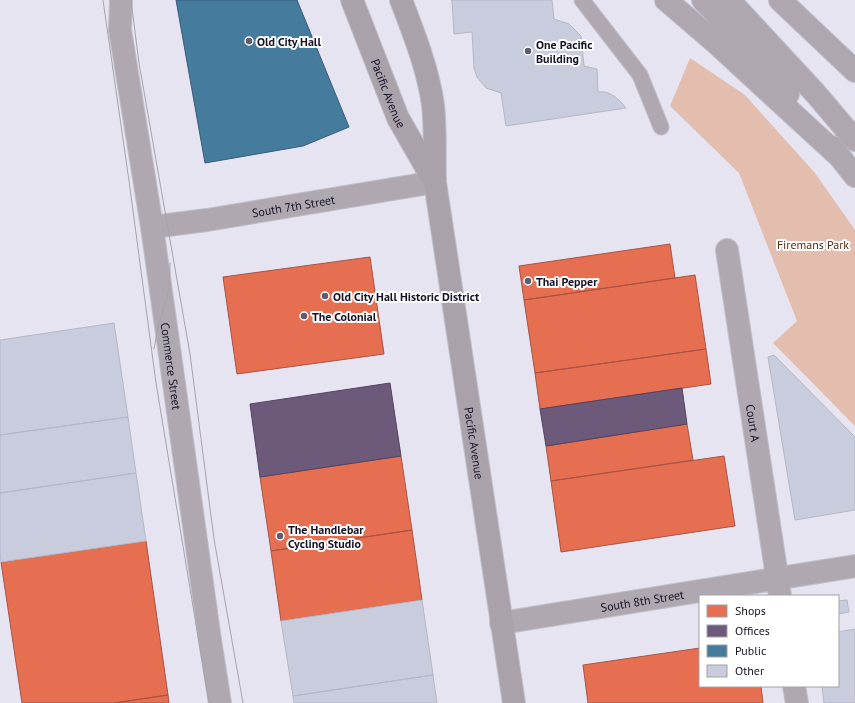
<svg xmlns="http://www.w3.org/2000/svg" width="855" height="703" font-family="'PT Sans',sans-serif">
<style>
.green{fill:#e3beaf}
.shops{fill:#e76f51;stroke:#a95344}
.offices{fill:#6d597a;stroke:#534461}
.public{fill:#457b9d;stroke:#375c7a}
.building{fill:#c9ccdc;stroke:#b5b7c7}
.lines{fill:none;stroke-linecap:round;stroke-linejoin:round}
.lane-casing{stroke:#c2bfcc;stroke-width:17}
.street-casing{stroke:#c2bfcc;stroke-width:24}
.secondary-casing{stroke:#c2bfcc;stroke-width:24}
.primary-casing{stroke:#c2bfcc;stroke-width:24}
.highway-casing{stroke:#c2bfcc;stroke-width:24}
.lane{stroke:#b0a8b0;stroke-width:15}
.street{stroke:#b0a8b0;stroke-width:22}
.secondary{stroke:#afa8b0;stroke-width:22}
.primary{stroke:#aaa2aa;stroke-width:22}
.highway{stroke:#aea7b0;stroke-width:22}
.tram{stroke:#a7a3ab;stroke-width:1}
.poi-dot{fill:#5f5c6e;stroke:#fff;stroke-width:1.5}
.labels{text-anchor:middle;dominant-baseline:central;stroke-width:4;stroke-linejoin:round;paint-order:stroke}
.poi-label{font-size:12px;font-weight:bold;fill:#171327;stroke:#fff;text-anchor:start}
.street-label{font-size:12px;fill:#171327;stroke:#fff}
.park-label{font-size:12px;fill:#5b2e10;stroke:#fff}
</style>
<rect width="100%" height="100%" fill="#e6e4f1"/>
<path class="green" d="M690,58l55,37 70,78 40,57v196l-82,-83 24,-22 -58,-148 -69,-67z"/>
<path class="shops" d="M670,244l5,34 -151,22 -5,-34z
M370,257l14,97 -147,20 -14,-97z
M695,275l11,74 -171,24 -11,-73z
M706,349l5,35 -171,25 -5,-36z
M687,424l6,36 -142,21 -5,-35z
M401,456l11,74 -141,21 -11,-74z
M724,456l11,70 -174,26 -10,-71z
M412,530l10,70 -141,21 -10,-70z
M146,541l22,154 -54,8h-92l-21,-141z
M700,648v38h61l2,17h-175l-5,-38z
M168,695l1,8h-55z"/>
<path class="offices" d="M390,383l11,73 -141,21 -10,-73z
M682,388l5,36 -141,22 -6,-37z"/>
<path class="public" d="M176,0h121l52,127 -46,19 -98,17z"/>
<path class="building" d="M451,0h101l2,19 15,5 12,12 3,30 13,3 1,23h8l8,4 7,6 5,6 -120,18 -5,-33 -15,-5 -9,-11 -3,-9 -2,-36 -18,2 -2,-33z
M114,323l14,94 -128,18v-95z
M774,355l81,82v73l-60,10 -27,-163z
M128,417l8,56 -136,20v-58z
M136,473l10,68 -145,21 -1,-10v-59z
M422,600l11,75 -140,21 -12,-75z
M847,600l2,12 -11,2v-13z
M855,629v74h-31l-2,-17h16v-54z
M433,675l4,28h-143l-1,-7z"/>
<g class="lines">
<g class="lane-casing">
<path id="lane" d="M582,0l58,75 21,52"/>
</g>
<g class="street-casing">
<g id="street">
<path id="s1" d="M727,250l53,346"/>
<path d="M794,686l3,17"/>
</g>
</g>
<g class="secondary-casing">
<g id="secondary">
<path id="s2" d="M121,0l-1,30 32,197 58,413 10,63"/>
<path id="s3" d="M152,227l55,-7 228,-38"/>
<path id="s4" d="M501,623l354,-57"/>
</g>
</g>
<g class="primary-casing">
<g id="primary">
<path id="s5" d="M352,0l46,118 36,63"/>
<path id="s6" d="M401,0c13,34 27,69 32,105 3,26 1,52 2,77l79,521"/>
</g>
</g>
<g class="highway-casing">
<path id="highway" d="M666,0l50,43 125,115
M703,0l51,53 34,41
M729,0l87,94 39,46
M780,0l75,71
M832,147l23,29"/>
</g>
<use href="#lane" class="lane"/>
<use href="#street" class="street"/>
<use href="#secondary" class="secondary"/>
<use href="#primary" class="primary"/>
<use href="#highway" class="highway"/>
<path class="tram" d="M103,0l26,181 27,202 53,320
M131,0l8,63 51,291 24,185 29,164
M154,349l5,-26 10,-33 1,-27"/>
</g>
<g class="poi-dot">
<circle cx="249" cy="41" r="4"/>
<circle cx="528" cy="51" r="4"/>
<circle cx="528" cy="281" r="4"/>
<circle cx="325" cy="296" r="4"/>
<circle cx="304" cy="316" r="4"/>
<circle cx="280" cy="536" r="4"/>
</g>
<g class="labels">
<g class="poi-label">
<text x="257" y="41">Old City Hall</text>
<text x="536" y="44">One Pacific<tspan x="536" dy="14">Building</tspan></text>
<text x="536" y="281">Thai Pepper</text>
<text x="333" y="296">Old City Hall Historic District</text>
<text x="312" y="316">The Colonial</text>
<text x="288" y="529">The Handlebar<tspan x="288" dy="14">Cycling Studio</tspan></text>
</g>
<g class="street-label">
<text stroke="none"><textPath href="#s5" startOffset="100">Pacific Avenue</textPath></text>
<text stroke="none"><textPath href="#s3" startOffset="143">South 7th Street</textPath></text>
<text stroke="none"><textPath href="#s2" startOffset="370">Commerce Street</textPath></text>
<text stroke="none"><textPath href="#s1" startOffset="175">Court A</textPath></text>
<text stroke="none"><textPath href="#s6" startOffset="451">Pacific Avenue</textPath></text>
<text stroke="none"><textPath href="#s4" startOffset="143">South 8th Street</textPath></text>
</g>
<g class="park-label">
<text x="813" y="244">Firemans Park</text>
</g>
</g>
<rect x="699" y="595" width="140" height="92" fill="#ffffff" stroke="#a2a1a9"/>
<rect x="707" y="605" width="20" height="12" fill="#e76f51" stroke="#a2a1a9"/>
<text x="735" y="615" font-size="12" fill="#171327">Shops</text>
<rect x="707" y="625" width="20" height="12" fill="#6d597a" stroke="#a2a1a9"/>
<text x="735" y="635" font-size="12" fill="#171327">Offices</text>
<rect x="707" y="645" width="20" height="12" fill="#457b9d" stroke="#a2a1a9"/>
<text x="735" y="655" font-size="12" fill="#171327">Public</text>
<rect x="707" y="665" width="20" height="12" fill="#c9ccdc" stroke="#a2a1a9"/>
<text x="735" y="675" font-size="12" fill="#171327">Other</text>
</svg>
